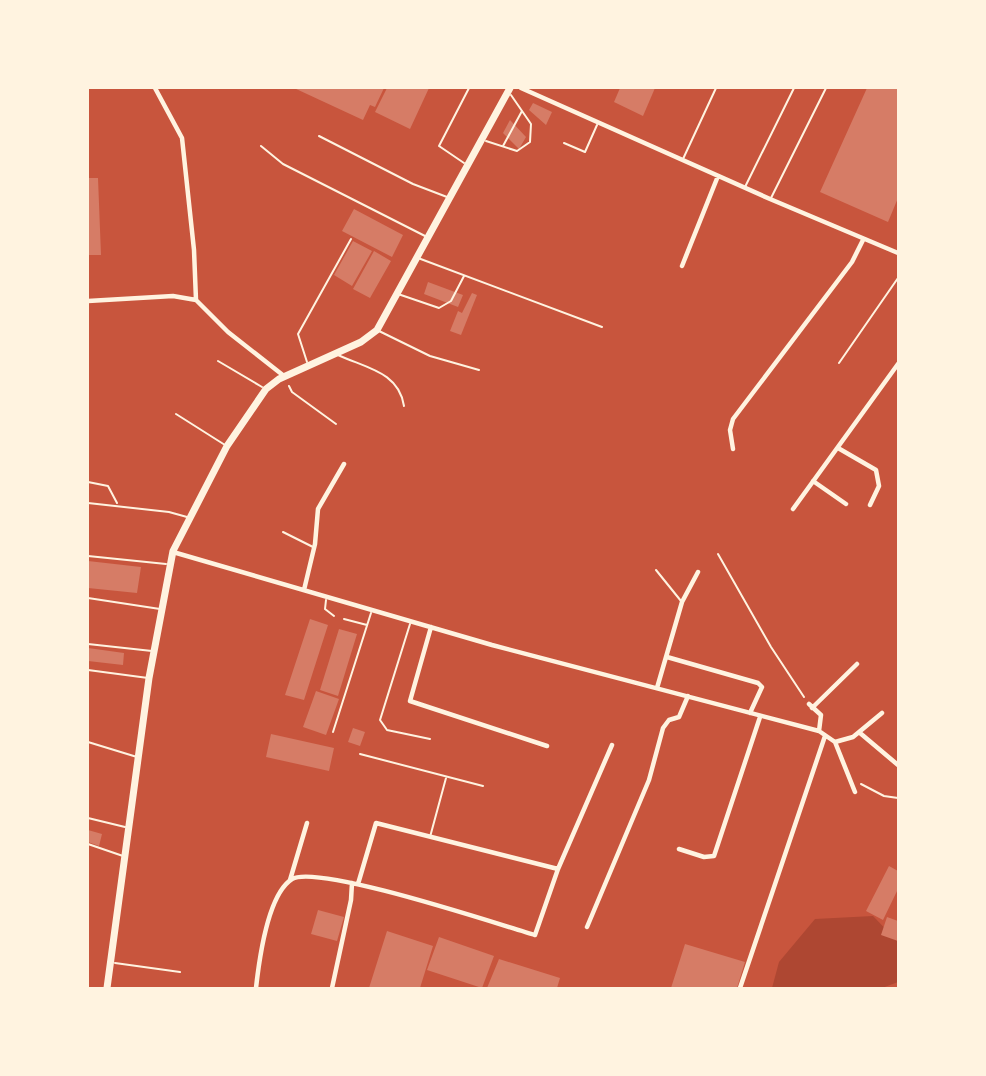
<svg xmlns="http://www.w3.org/2000/svg" width="986" height="1076" font-family="Ubuntu,sans-serif">
<style>
.green{fill:#ae4732}
.building{fill:#d67c66}
.lines{fill:none;stroke-linecap:round;stroke-linejoin:round}
.path{stroke:#fff3e0;stroke-width:2}
.service{stroke:#fff3e0;stroke-width:2}
.minor{stroke:#fff3e0;stroke-width:4.5}
.trunk{stroke:#fff3e0;stroke-width:7}
</style>
<rect width="100%" height="100%" fill="#c8553d"/>
<path class="green" d="M873,916l25,26v40l-16,6h-110l7,-26 36,-43z"/>
<path class="building" d="M294,88h90l-9,19 -5,-2 -7,15z
M387,88h42l-19,41 -35,-17z
M620,88h35l-12,28 -29,-14z
M867,88h31v110l-10,24 -68,-30z
M533,103l19,9 -6,13 -17,-15z
M510,120l16,17 -7,12 -16,-16z
M88,178h10l3,77h-13z
M354,209l49,26 -11,22 -50,-26z
M353,241l19,10 -20,35 -18,-11z
M374,251l17,10 -21,37 -17,-9z
M428,282l35,13 -5,12 -34,-13z
M472,293l5,2 -16,40 -11,-4 8,-20 4,2z
M88,561l53,6 -4,26 -49,-5z
M310,619l18,6 -24,75 -19,-5z
M339,629l18,5 -19,62 -18,-6z
M88,648l36,5 -1,12 -35,-4z
M316,691l23,8 -13,36 -23,-8z
M353,728l12,4 -5,14 -12,-4z
M271,734l63,14 -5,23 -63,-14z
M88,830l14,4 -3,12 -11,-4z
M889,866l9,5v18l-15,31 -17,-9z
M318,910l26,7 -7,24 -26,-7z
M887,917l11,4v20l-17,-6z
M387,931l46,15 -13,42h-51z
M439,937l55,19 -12,32 -55,-18z
M685,944l60,18 -8,26h-66z
M499,959l61,19 -3,10h-70z"/>
<g class="lines">
<path class="path" d="M289,386l3,6 44,32
M718,554l53,93 33,50
M861,784l23,12 14,2"/>
<path class="service" d="M319,136l94,48 34,13
M486,141l31,10 13,-9 1,-18 -20,-29
M564,143l21,9 12,-27
M261,146l22,18 142,72
M503,146l19,-35
M683,159l33,-71
M464,163l-25,-17 30,-58
M745,187l49,-99
M771,198l55,-110
M418,258l184,69
M398,294l41,14 12,-7 13,-25
M379,331l51,25 49,14
M338,355c28,13 61,17 66,51
M218,361l44,26
M307,362l-9,-28 53,-95
M839,363l59,-85
M176,414l49,31
M88,482l20,4 9,17
M88,503l81,9 18,5
M283,532l30,15
M88,556l78,8
M656,570l25,31
M88,598l72,11
M326,600l-1,9 9,7
M344,619l23,6
M410,624l-30,96 7,10 43,9
M88,644l64,7
M88,670l60,8
M333,732l38,-119
M88,742l49,15
M360,754l123,32
M88,818l37,9
M430,837l16,-59
M88,844l35,12
M115,963l65,9"/>
<path class="minor" d="M155,88l27,50 12,112 2,50
M521,88l249,111 128,54
M682,266l36,-90
M88,301l85,-5 23,4 32,32 56,44
M838,448l38,22 3,16 -9,19
M733,449l-3,-19 3,-11 119,-157 11,-22
M813,481l33,23
M793,509l105,-145
M173,552l319,93 327,86 16,11 20,50
M304,590l11,-46 3,-35 26,-45
M431,627l-21,74 137,45
M667,657l91,26 4,4 -12,26
M657,688l25,-86 16,-30
M809,704l12,11 -2,16
M812,708l45,-44
M860,733l38,32
M835,742l18,-5 29,-24
M679,849l25,8 10,-1 46,-139
M290,880l17,-57
M358,884l18,-61 182,46
M587,927l62,-147 14,-52 6,-8 10,-3 9,-21
M256,988c3,-27 11,-93 36,-109 26,-15 205,45 243,56l23,-66 54,-124
M332,988l19,-88 1,-17
M740,988l85,-252"/>
<path class="trunk" d="M107,988l42,-310 24,-127 54,-105 39,-57 13,-10 82,-37 16,-12 133,-242"/>
</g>
<rect width="986" height="1076" fill="none" stroke="#fff3e0" stroke-width="178"/>
</svg>
